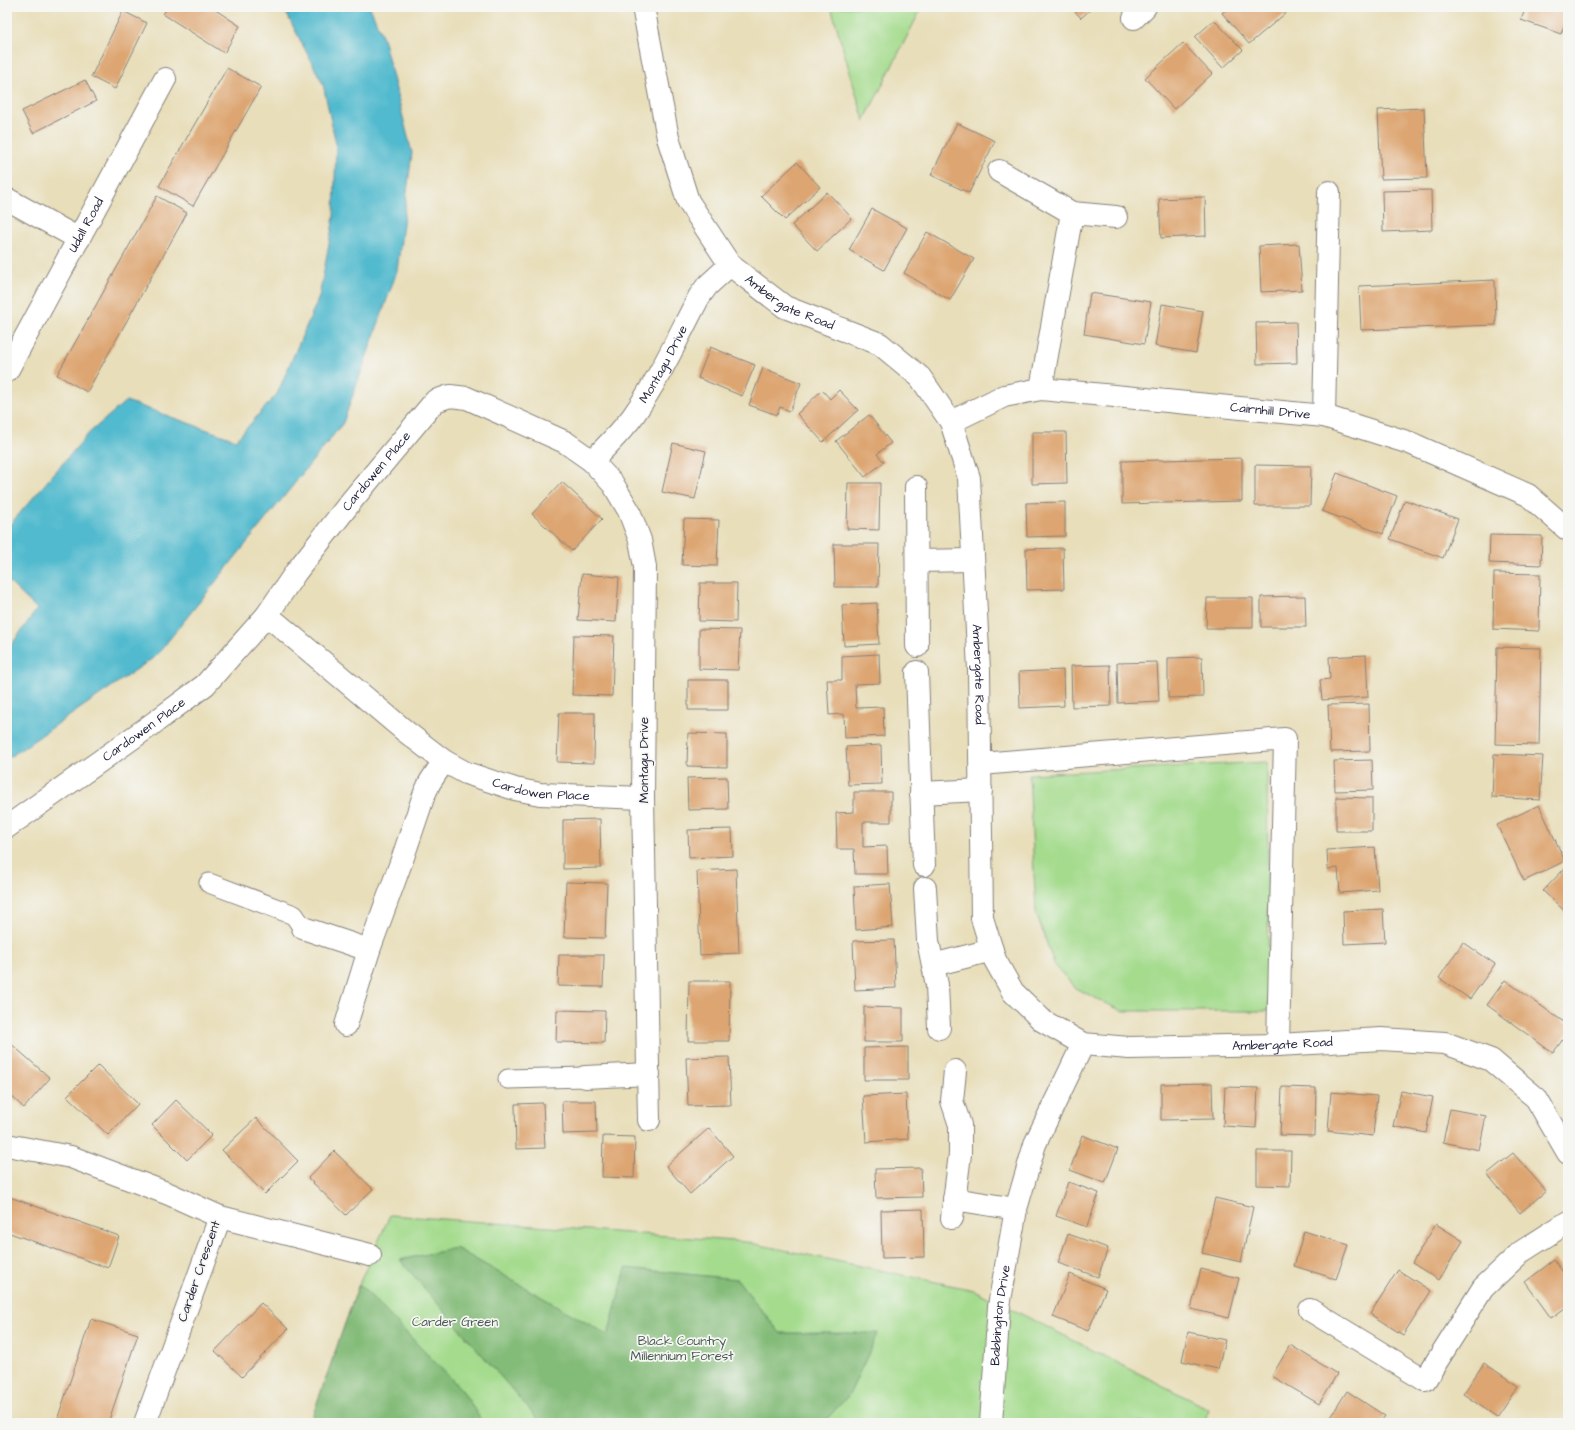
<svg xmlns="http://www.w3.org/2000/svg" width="1575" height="1430" font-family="'Architects Daughter',sans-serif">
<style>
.green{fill:#a4db8d;stroke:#637e64}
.forest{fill:#83bb78;stroke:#526e5a}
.water{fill:#51bace;stroke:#3a6e84}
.building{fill:#dda571}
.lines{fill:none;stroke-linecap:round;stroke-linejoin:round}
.service-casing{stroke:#85807a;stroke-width:21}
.minor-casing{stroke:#85807a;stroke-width:24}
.tertiary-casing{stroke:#85807a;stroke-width:24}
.service{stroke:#fff;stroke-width:19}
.minor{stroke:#fff;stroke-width:22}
.tertiary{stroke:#fff;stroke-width:22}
.labels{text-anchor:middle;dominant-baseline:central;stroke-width:3.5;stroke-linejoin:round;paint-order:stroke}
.street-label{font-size:13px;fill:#22223b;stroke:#f6f6f2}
.park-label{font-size:13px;fill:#495a54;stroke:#f6f6f2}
</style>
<rect width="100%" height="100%" fill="#f6f6f2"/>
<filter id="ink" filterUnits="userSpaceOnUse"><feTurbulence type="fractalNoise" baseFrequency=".025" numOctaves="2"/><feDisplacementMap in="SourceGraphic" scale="8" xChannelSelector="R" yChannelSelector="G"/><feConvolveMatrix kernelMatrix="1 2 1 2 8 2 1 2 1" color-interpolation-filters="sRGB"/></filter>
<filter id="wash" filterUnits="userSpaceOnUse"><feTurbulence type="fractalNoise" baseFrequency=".012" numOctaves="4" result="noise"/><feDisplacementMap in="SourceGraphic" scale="16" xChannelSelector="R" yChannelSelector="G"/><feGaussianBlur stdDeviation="0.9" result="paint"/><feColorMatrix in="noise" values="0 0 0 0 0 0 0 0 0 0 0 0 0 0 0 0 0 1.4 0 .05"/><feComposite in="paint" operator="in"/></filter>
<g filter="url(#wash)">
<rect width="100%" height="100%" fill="#e8deba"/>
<path class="green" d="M831,7h93l-4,4 -56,110z
M1267,762l2,249h-147l-47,-23 -21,-24 -18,-52 -7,-138z
M390,1215l356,27 228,48 235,119 -5,14h-894l49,-139z"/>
<path class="forest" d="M456,1248l152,87 18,-67 111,11 43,54h98l-29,62 -26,28h-282l-141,-163z
M359,1284l103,106 21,33h-173z"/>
<path class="water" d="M283,7h87l13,31 29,115 -15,118 -54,152 -187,233 -149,103v-108l30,-42 -30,-29v-52l82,-95 37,-32 110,39 41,-46 42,-97 15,-80 2,-73 -13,-60z"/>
<g id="blocks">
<path class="building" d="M168,7h43l29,19 -16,27 -61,-39z
M1071,7h22l-12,11z
M1229,7h64l-44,37 -27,-31z
M1526,7h42v6l-7,21 -40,-14z
M123,11l24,12 -32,66 -24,-12z
M1214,20l29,30 -20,18 -28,-31z
M1183,43l29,31 -38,35 -29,-31z
M227,68l34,19 -68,119 -34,-20z
M85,80l11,21 -63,32 -11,-22z
M1424,108l3,70 -46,1 -3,-69z
M957,123l38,18 -26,52 -38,-18z
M797,162l23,25 -35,33 -24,-24z
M1431,190l1,40 -49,2 -1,-41z
M827,192l25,26 -35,33 -25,-26z
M157,196l30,17 -100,179 -30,-17z
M1205,197l1,39 -45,2 -2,-39z
M872,209l35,19 -23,42 -35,-20z
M927,232l47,27 -24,41 -46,-27z
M1299,244l3,46 -41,2 -2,-46z
M1495,280l1,45 -135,5 -2,-44z
M1090,293l61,9 -7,42 -60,-10z
M1162,304l41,7 -7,42 -41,-7z
M1296,322l1,41 -40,1 -1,-41z
M710,347l45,18 -13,31 -44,-18z
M763,368l38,15 -11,28 -10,-4 -3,8 -28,-10z
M822,390l8,9 9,-9 19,20 -35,32 -26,-28z
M869,415l22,28 -14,11 7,8 -19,15 -29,-36z
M1032,432h34l1,51 -35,1z
M673,443l33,8 -11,48 -33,-7z
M1242,458v43l-120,3v-43z
M1255,465l56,1 -1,40h-55z
M1337,473l60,23 -14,38 -61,-23z
M562,482l40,37 -30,32 -40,-37z
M848,483h32l-1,47 -32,-1z
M1405,500l53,19 -15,39 -53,-19z
M1065,502v34l-38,1 -1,-34z
M684,519l35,1 -2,46 -35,-1z
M1490,535l52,1 -1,29 -52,-2z
M834,544h45l-1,43h-43z
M1063,548l1,41 -37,1 -1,-41z
M1494,573l46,1 -1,57 -46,-2z
M582,574l37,3 -3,45 -38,-2z
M700,583h37l-1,39 -37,-1z
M1305,596l1,31h-45v-30z
M1207,598h46v30h-47z
M877,603l2,41 -35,2 -2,-41z
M699,629l41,1 -2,40 -39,-1z
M574,635l40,1 -2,60 -40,-1z
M1497,647l44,1 -2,97 -44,-1z
M879,654l1,29 -25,1 1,24 27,-1 1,29 -39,2 -1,-24 -15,1 -2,-35h15v-24z
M1366,655l2,42 -46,3 -2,-20 10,-1 -1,-22z
M1202,657l1,40 -35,1v-40z
M1157,662l2,39 -41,2 -1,-40z
M1110,665l1,41 -39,1 -1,-41z
M1063,670l1,36 -44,2 -1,-36z
M688,680h40v30h-40z
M1369,704l1,47 -40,1 -2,-47z
M559,713h36l-1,50 -37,-1z
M688,733l39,1v33l-40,-1z
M881,745l1,39 -34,1 -2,-38z
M1494,754l49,2 -3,44 -48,-3z
M1372,760l1,30 -38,1 -1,-30z
M727,777l1,32 -40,1 -1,-32z
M854,792h37v30h-28v25l24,-1 1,28h-33l-1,-25h-17l-1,-36 18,-1z
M1336,797l36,1v33h-36z
M1539,805l26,56 -41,20 -27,-56z
M600,819l1,49 -38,1v-49z
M732,829l1,27 -44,2 -1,-28z
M1375,847l3,43 -38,3 -2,-25 -10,1 -1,-19z
M1567,866l1,2v46l-25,-23z
M736,869l3,84 -39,2 -3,-84z
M566,882l41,1 -2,55 -41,-1z
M890,884l3,43 -37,3 -2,-44z
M1383,909l2,33 -41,2 -1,-33z
M894,940l2,48 -41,2 -2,-49z
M1463,942l32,22 -25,35 -31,-21z
M559,955h45l-1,32 -45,-1z
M1505,980l63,45v7l-15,21 -66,-48z
M689,981h41l-1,60h-41z
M864,1007l39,1v34h-39z
M557,1010l48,1 -1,32 -48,-1z
M9,1042l41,36 -26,30 -17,-16v-48z
M908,1047v33h-44v-32z
M729,1057l2,48 -43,1 -2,-48z
M98,1065l40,39 -30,31 -41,-39z
M1212,1083l1,36 -52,1v-36z
M1225,1087l33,1 -2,40 -33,-2z
M1282,1087l34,1 -1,48 -35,-1z
M1401,1091l32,6 -7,36 -33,-7z
M1331,1092l46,4 -4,40 -45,-5z
M906,1094l2,45 -42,3 -3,-46z
M176,1100l36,35 -25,25 -35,-35z
M562,1101h34l1,32 -34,1z
M543,1103l2,45 -29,1 -1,-45z
M1450,1109l36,7 -7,34 -36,-8z
M256,1118l42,43 -33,33 -43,-44z
M709,1128l24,28 -43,38 -24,-28z
M1082,1135l36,14 -13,34 -35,-13z
M603,1136l32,1 -1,41 -32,-1z
M334,1151l39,38 -27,26 -38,-37z
M1257,1151h34l-1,35 -33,-1z
M1513,1153l33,38 -26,22 -33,-39z
M921,1168l1,29 -46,1 -1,-29z
M1068,1182l31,11 -12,34 -31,-11z
M7,1196l112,40 -11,32 -101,-36z
M1215,1198l38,9 -12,55 -39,-9z
M923,1209l1,48 -42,1 -1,-48z
M1436,1224l27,17 -24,39 -27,-17z
M1304,1231l44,14 -12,34 -42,-13z
M1068,1234l40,14 -10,29 -40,-14z
M1554,1260l14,19v27l-17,12 -26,-36z
M1201,1269l38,9 -10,40 -38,-9z
M1398,1270l33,21 -28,44 -33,-21z
M1070,1274l36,15 -18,42 -35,-14z
M261,1303l27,26 -46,48 -27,-26z
M91,1319l47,15 -30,89h-52z
M1188,1332l37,8 -7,29 -36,-8z
M1290,1345l47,29 -18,30 -47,-28z
M1484,1363l34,23 -21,31 -34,-23z
M1347,1391l38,25 -5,7h-49l-3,-2z"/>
</g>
</g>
<g filter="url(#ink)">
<use href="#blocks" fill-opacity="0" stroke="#85807a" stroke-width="1"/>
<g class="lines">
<g class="service-casing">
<path id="service" d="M209,883l85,32 9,13
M508,1079l77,-2"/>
</g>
<g class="minor-casing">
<g id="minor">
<path d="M1134,18l11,-11"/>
<path d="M999,171l73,42 44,4"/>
<path d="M7,199l72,40"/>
<path id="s1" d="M7,371l158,-292"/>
<path d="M1041,389l31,-176"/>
<path d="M1324,416l5,-224"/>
<path id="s2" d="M951,422l53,-26 37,-7 283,27 86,27 118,52 40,35"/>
<path id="s3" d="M592,461c14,-14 29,-29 41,-45 26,-37 45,-79 66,-119l8,-11 23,-21"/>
<path d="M916,487l1,159"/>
<path d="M917,561l56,-1"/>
<path d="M267,615l138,116 39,30"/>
<path d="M917,672l7,193"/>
<path d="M981,764l304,-25 -7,306"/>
<path d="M921,793l60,-3"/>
<path id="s4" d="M7,827l144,-102 54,-40 62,-70 29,-43 57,-73 82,-98 15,-5 17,2 98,44 27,19 21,23 16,27 11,29 5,27 -2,231 6,322"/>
<path d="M925,888l3,53 9,44 2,43"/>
<path d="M303,928l66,22"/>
<path d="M933,965l59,-15"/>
<path id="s5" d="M346,1025l23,-75 34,-93 21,-62 6,-13 14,-21 22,12 49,16 25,5 103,4"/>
<path d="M585,1077l64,-3"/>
<path d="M7,1145l64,12 98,37 51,23 -75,206"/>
<path d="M954,1199l62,10"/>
<path d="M220,1217l150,38"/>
<path d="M952,1218l8,-64v-29l-8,-24 3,-30"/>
<path d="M1310,1310l115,70 58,-92 38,-36 47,-30"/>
</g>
</g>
<g class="tertiary-casing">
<g id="tertiary">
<path id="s6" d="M643,7l25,131 20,63 42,64 55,42 95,37 40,33 31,45 18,56 10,192 3,248 13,42 18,32 30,29 40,23 46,4 149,-3 103,-6 64,4 46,17 45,38 32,55"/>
<path id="s7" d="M991,1423l8,-117 17,-97 19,-65 48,-100"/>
</g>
</g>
<use href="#service" class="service"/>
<use href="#minor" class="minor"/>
<use href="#tertiary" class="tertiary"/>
</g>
</g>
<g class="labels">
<g class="street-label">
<text stroke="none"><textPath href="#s1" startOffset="166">Udall Road</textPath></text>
<text stroke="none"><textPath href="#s6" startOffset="347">Ambergate Road</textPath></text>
<text stroke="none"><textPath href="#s3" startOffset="121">Montagu Drive</textPath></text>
<text stroke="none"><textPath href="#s2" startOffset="327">Cairnhill Drive</textPath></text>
<text stroke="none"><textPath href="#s4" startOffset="518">Cardowen Place</textPath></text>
<text stroke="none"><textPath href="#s6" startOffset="809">Ambergate Road</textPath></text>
<text stroke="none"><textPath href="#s4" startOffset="168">Cardowen Place</textPath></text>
<text transform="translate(644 760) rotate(-90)">Montagu Drive</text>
<text stroke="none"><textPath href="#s5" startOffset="385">Cardowen Place</textPath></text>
<text stroke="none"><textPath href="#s6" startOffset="1421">Ambergate Road</textPath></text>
<text transform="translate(199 1271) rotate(-71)">Carder Crescent</text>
<text stroke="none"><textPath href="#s7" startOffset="108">Babbington Drive</textPath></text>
</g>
<g class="park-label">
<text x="455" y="1322">Carder Green</text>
<text x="682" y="1341">Black Country<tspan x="682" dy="15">Millennium Forest</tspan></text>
</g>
</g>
<rect width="1575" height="1430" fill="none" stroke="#f6f6f2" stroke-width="24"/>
</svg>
